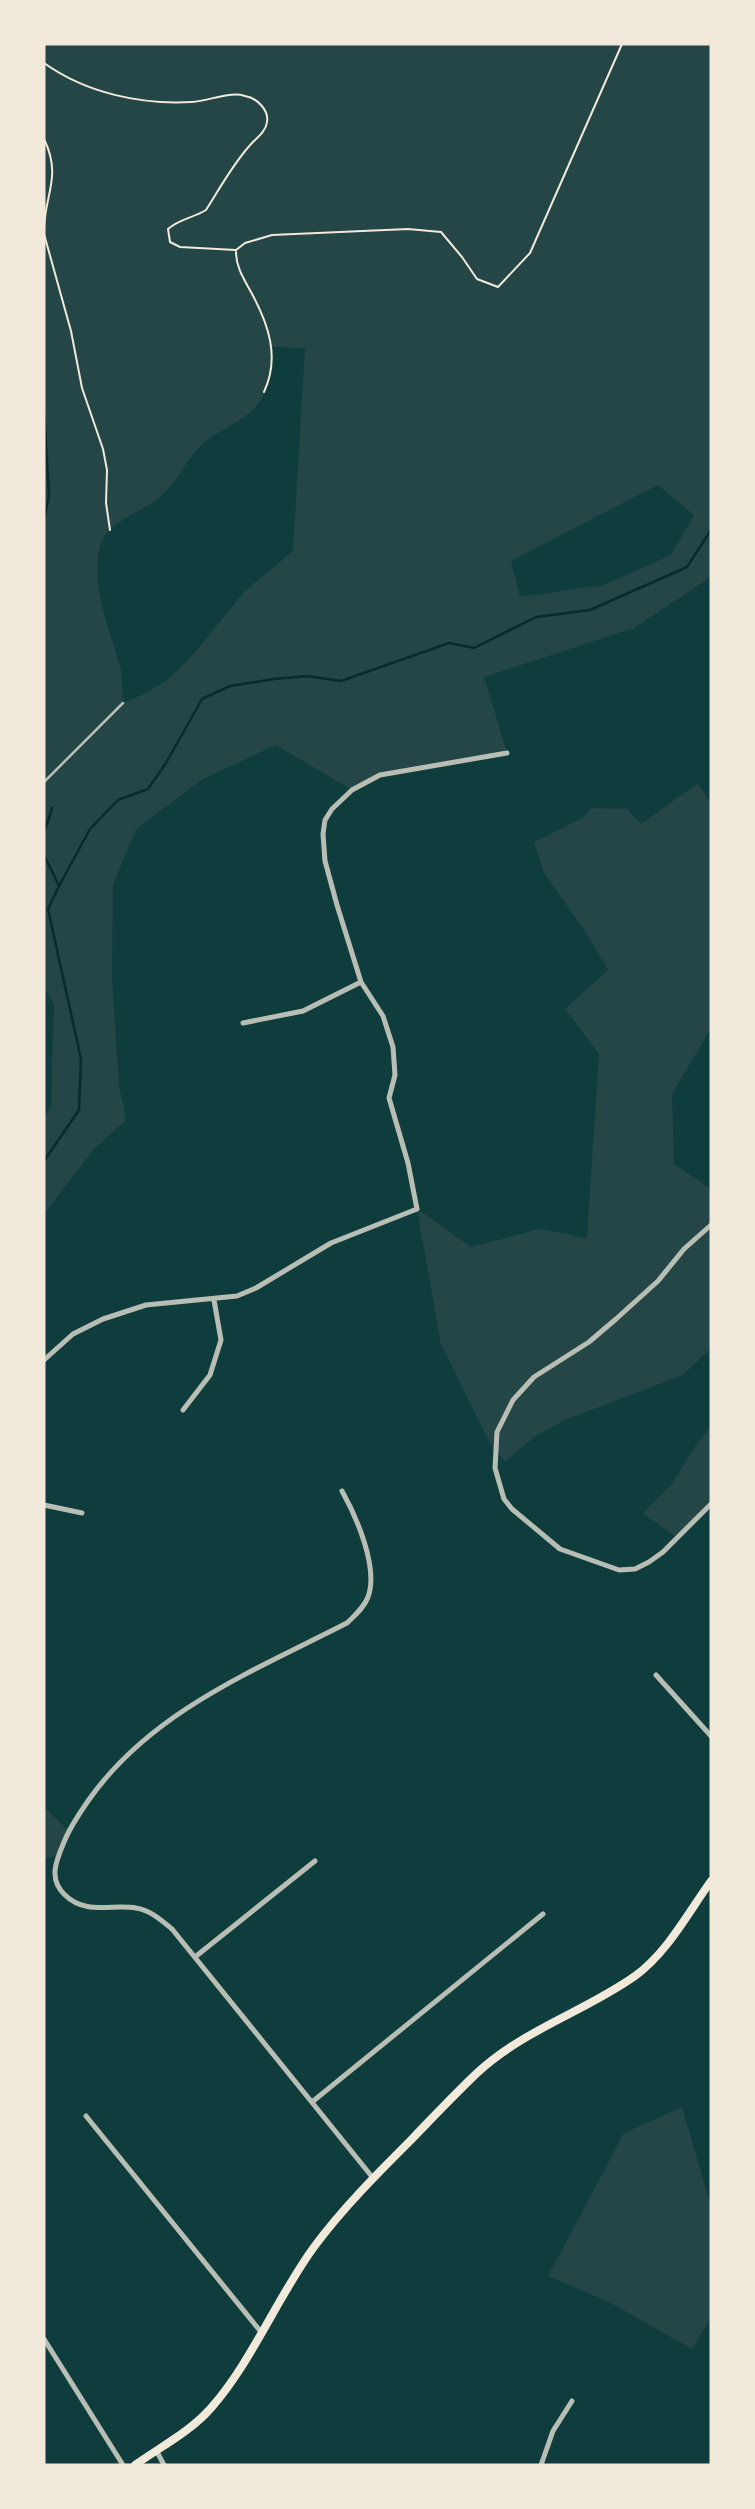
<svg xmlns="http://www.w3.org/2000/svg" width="755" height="2509" font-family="'Fira Sans',sans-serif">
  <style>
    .green { fill: #244646; fill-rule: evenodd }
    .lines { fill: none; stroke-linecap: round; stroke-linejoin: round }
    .stream { stroke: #0a2a2b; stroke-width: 2.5 }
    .path { stroke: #f1e9da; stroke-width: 2 }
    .service { stroke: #b8beb3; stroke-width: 2.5 }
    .minor { stroke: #b8beb3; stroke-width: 5 }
    .secondary { stroke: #f1e9da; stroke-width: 8 }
  </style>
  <rect width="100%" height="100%" fill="#0f3d3e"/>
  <path class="green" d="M44 44H711V577L634 628 484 677 507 753 380 775 352 790 276 745 203 779 136 829 113 885 112 979 119 1085 126 1120 93 1150 44 1214V1119L51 1106 54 1004 44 987ZM272 347 305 348 293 551 245 591 191 657 167 680 146 693 123 703C122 693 123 682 121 671 112 633 89 586 100 546 106 523 139 513 156 500 173 488 183 466 196 451 211 433 231 428 248 414 269 399 271 370 272 347ZM658 485 694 515 671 555 604 585 520 597 511 561Z
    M698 783 711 804V1028L672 1094 674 1164 711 1189V1348L683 1375 565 1420 534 1437 505 1462 490 1443 441 1344 417 1209 471 1247 539 1229 587 1238 599 1054 565 1009 608 970 585 931 544 873 534 842 582 818 591 808 627 809 641 824Z
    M711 1426V1504L677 1538 643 1513 671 1485 696 1445Z
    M44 1807 68 1830 58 1856 44 1858Z
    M682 2107 711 2206V2317L692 2349 609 2302 548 2276 624 2133Z"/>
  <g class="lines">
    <path class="stream" d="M44 409 49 496 44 520
      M44 833 52 808
      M44 855 59 886 48 909 81 1059 79 1110 44 1161
      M59 886 90 829 118 800 148 789 166 763 202 699 230 686 274 679 307 676 341 681 449 643 474 648 536 617 590 610 687 567 711 530"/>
    <path class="path" d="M44 63C86 93 141 105 192 102 209 101 229 91 245 96 257 98 269 110 267 122 266 131 258 137 252 143 234 162 220 188 206 210 193 218 179 219 168 229L170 242 180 247 236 250 245 243 272 235 408 229 441 232 462 257 477 279 498 287 530 253 622 44
      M44 139C63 178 43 196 44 234L71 331 82 388 103 449 107 470 106 503 110 530
      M236 252C236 267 244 279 251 292 269 325 280 358 264 392"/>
    <path class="service" d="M44 782 123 703"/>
    <path class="minor" d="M243 1023 303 1011 361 982
      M711 1225 684 1249 658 1281 616 1319 589 1342 534 1377 513 1400 497 1432 495 1468 504 1499 512 1509 560 1549 619 1570 635 1569 649 1562 663 1552 711 1504
      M44 1360 73 1334 103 1319 146 1305 237 1296 256 1288 331 1243 417 1209 408 1163 389 1098 395 1075 393 1047 383 1016 361 982 337 905 325 861 323 834 325 820 332 809 352 790 380 775 507 753
      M183 1410 210 1375 221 1340 214 1300
      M342 1491C356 1516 379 1568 368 1597 364 1608 355 1615 347 1623 253 1671 150 1712 88 1801 79 1814 70 1827 64 1842 56 1861 48 1879 65 1895 85 1915 112 1904 136 1908 150 1910 161 1920 172 1929L373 2178
      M44 1505 82 1513
      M656 1675 711 1736
      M195 1957 315 1861
      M312 2102 543 1914
      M86 2116 261 2332
      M44 2339 123 2465
      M156 2450 164 2465
      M541 2465 553 2431 572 2401"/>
    <path class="secondary" d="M135 2465C160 2447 190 2432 211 2408 251 2363 278 2296 314 2247 342 2209 377 2174 410 2141 432 2118 454 2095 477 2073 523 2030 584 2012 635 1976 667 1953 688 1913 711 1881"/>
  </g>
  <rect width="755" height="2509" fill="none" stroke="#f1e9da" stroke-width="91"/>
</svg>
